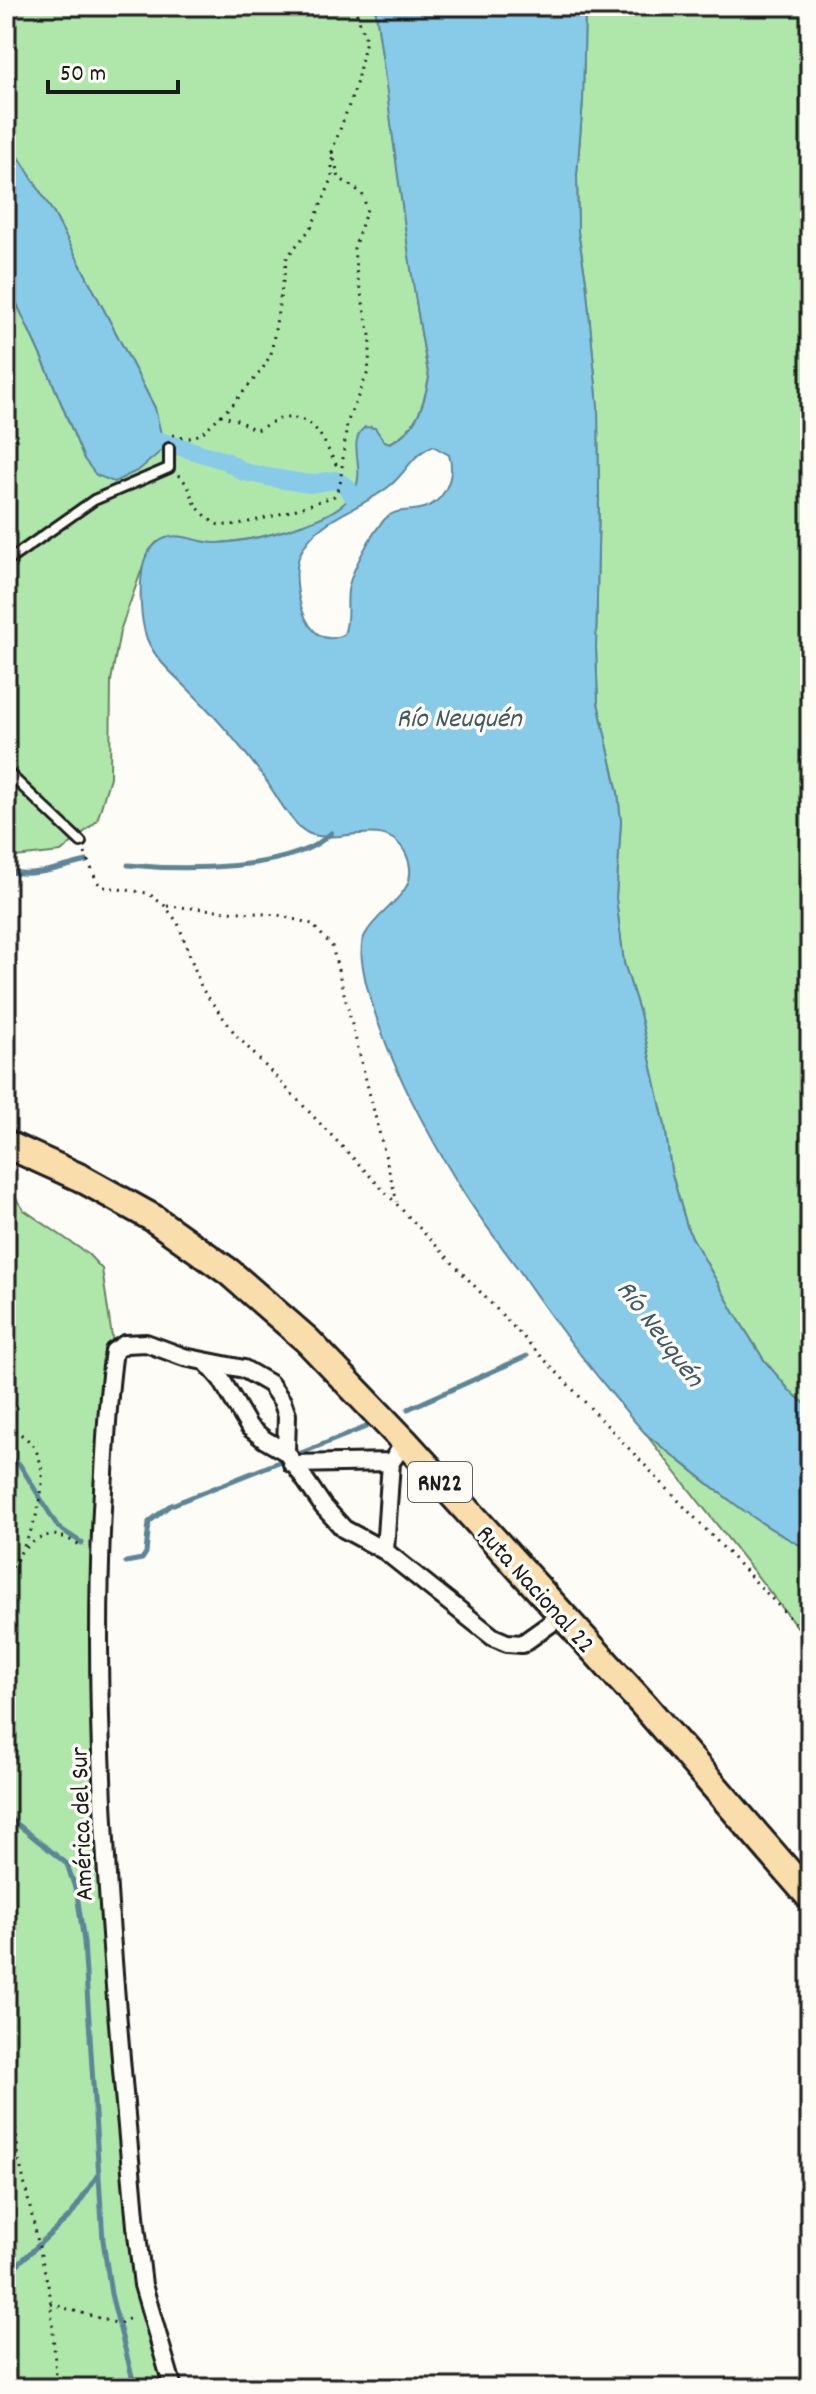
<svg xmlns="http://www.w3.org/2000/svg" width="816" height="2394" font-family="Dekko,sans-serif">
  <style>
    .green { fill: #afe7ab; stroke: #668264; stroke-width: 2 }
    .water { fill: #88cbe9; stroke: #5d8597; stroke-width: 2; fill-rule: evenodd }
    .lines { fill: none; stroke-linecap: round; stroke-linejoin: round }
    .stream { stroke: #5d8597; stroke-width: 5 }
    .canal { stroke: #88cbe9; stroke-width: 18 }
    .service-casing { stroke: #1c1c1c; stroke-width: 14 }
    .minor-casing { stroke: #1c1c1c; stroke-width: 22 }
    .trunk-casing { stroke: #1c1c1c; stroke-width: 32 }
    .path { stroke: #1c1c1c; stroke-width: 3; stroke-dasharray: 2 6; stroke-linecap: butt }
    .service { stroke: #fdfcf7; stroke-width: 8 }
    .minor { stroke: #fdfcf7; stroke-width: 16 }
    .trunk { stroke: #f9ddab; stroke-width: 26 }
    .labels { text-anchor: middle; stroke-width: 7; stroke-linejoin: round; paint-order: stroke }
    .shield { fill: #fdfcf7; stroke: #605f5e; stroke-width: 2 }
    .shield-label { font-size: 24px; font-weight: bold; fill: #1c1c1c }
    .street-label { font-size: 26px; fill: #1c1c1c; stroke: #fdfcf7 }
    .water-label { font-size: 28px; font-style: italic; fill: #425964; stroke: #fdfcf7 }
  </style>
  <rect width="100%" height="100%" fill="#fdfcf7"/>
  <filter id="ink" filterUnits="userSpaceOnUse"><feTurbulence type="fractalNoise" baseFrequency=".0125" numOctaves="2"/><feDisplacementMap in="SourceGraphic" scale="16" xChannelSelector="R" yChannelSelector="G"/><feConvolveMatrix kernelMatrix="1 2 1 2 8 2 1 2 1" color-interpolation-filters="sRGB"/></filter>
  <g filter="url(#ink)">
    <path class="green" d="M6 6H375C394 130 406 254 429 378 424 405 417 430 390 443L384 441 371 427C367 444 362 485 352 497 327 525 255 540 219 543 200 544 177 542 157 542L148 552 120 631 111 681 110 777 97 821 61 852 6 858V280L50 376 84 459 155 408 54 214 6 136Z
      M585 6H810V1408L789 1390 764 1360 734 1312 688 1230 671 1171 665 1126 640 1014 624 963 616 898 621 822 618 793 598 703 596 648 599 497 598 407 586 281 578 232 577 175 583 100Z
      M6 1185 24 1210 88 1254 102 1269 114 1351 98 1668 136 2226 173 2388H6Z
      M644 1432C697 1475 749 1520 810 1550V1643Z"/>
    <path class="water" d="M375 6H585L583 100 577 175 578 232 586 281 598 407 599 497 596 648 598 703 618 793 621 822 616 898 624 963 640 1014 665 1126 671 1171 688 1230 734 1312 764 1360 789 1390 810 1408V1550C765 1529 727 1499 689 1468 674 1456 658 1445 644 1432 633 1420 623 1407 612 1394 579 1354 548 1314 519 1270 500 1244 479 1218 462 1190 423 1126 385 1056 366 983 363 968 358 949 365 935 380 906 424 893 406 854 386 814 338 847 308 833 291 825 274 791 263 776 242 748 218 719 194 695 177 677 157 663 147 639 140 620 139 586 143 566 145 553 156 540 169 537 182 533 202 544 217 543 247 542 284 532 312 521 393 491 337 449 365 427L375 428 384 441 390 443C417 430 424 405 429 378 406 254 393 130 375 6ZM433 446 449 455C456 477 444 504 420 509 407 512 396 508 385 519 372 532 350 573 348 591 346 605 350 620 344 634 304 657 288 577 301 552 318 517 366 508 393 483 407 470 414 453 433 446Z
      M6 136 54 214 155 408 161 434V451L139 470 114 482 96 475 84 459 50 376 6 280Z"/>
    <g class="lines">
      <path class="stream" d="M128 865C179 870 293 872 331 833
        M6 871C34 878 60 867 87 861
        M408 1409 527 1356
        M296 1455 366 1427
        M6 1458 20 1465 58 1527 82 1543
        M126 1562 142 1559 146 1553 149 1522 169 1506 284 1460
        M6 1815 67 1864 77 1894 84 1942 103 2240 111 2294 135 2388
        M6 2275 71 2215 99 2173"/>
      <path class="canal" d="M161 441 226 461 244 472 273 478 309 484 335 480 345 485 353 496"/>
      <defs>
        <path id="service" d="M6 562 94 500 169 468V448
          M6 771 81 842"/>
        <path id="minor" d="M206 1362 221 1379 249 1427 265 1440 286 1452
          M292 1464 391 1462
          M385 1551 391 1462 405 1442
          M173 2388 143 2285 136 2226C114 1981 89 1736 103 1490 106 1443 107 1398 114 1351L125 1344 146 1343 184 1357 244 1369 270 1384 282 1401 287 1415 286 1452 323 1506 344 1529 385 1551 493 1637 507 1643 522 1644 561 1616"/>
        <path id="trunk" d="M6 1144 81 1178 153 1218 229 1272 307 1340 405 1442 643 1704 810 1897"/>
      </defs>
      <use href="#service" class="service-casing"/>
      <use href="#minor" class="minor-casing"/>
      <use href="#trunk" class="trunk-casing"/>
      <path class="path" d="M220 415 237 420 255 430C265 427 274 419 285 418 320 415 324 447 339 469
        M173 435 189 438 201 434 233 404 262 370 271 354 287 257 311 228 332 179V151L355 89 366 40 354 6
        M178 475C195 489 189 501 202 512 205 515 212 522 216 524 235 531 313 504 334 496L340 485 347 423 368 372 371 340 356 270 354 248 367 209 362 193 339 178 332 151
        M85 853 97 882 104 887 148 893 165 906 178 923 202 989 236 1035 810 1639
        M167 906 278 915 312 924 332 946 397 1202
        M6 1428C71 1446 34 1540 6 1575
        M26 1548C49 1528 59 1534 84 1547
        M6 2049 19 2160 50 2294 57 2388
        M51 2304 119 2324 134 2316"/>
      <use href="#service" class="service"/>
      <use href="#minor" class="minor"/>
      <use href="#trunk" class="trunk"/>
    </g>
  </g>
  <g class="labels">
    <rect class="shield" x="408" y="1462" width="64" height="40" rx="6"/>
    <g class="shield-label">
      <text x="440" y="1490">RN22</text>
    </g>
    <g class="street-label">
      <text transform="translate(537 1588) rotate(48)" y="9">Ruta Nacional 22</text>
      <text transform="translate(80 1824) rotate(-92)" y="9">América del Sur</text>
    </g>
    <g class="water-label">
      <text x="459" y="726">Río Neuquén</text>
      <text transform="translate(662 1332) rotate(53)" y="10">Río Neuquén</text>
    </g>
  </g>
  <rect width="816" height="2394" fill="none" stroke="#fdfcf7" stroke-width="32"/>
  <rect x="16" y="16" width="784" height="2362" fill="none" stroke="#1c1c1c" stroke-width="3" filter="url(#ink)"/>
  <path d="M48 80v12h130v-12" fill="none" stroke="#1c1c1c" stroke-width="4"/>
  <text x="60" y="80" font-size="24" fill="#1c1c1c" stroke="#fdfcf7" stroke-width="6" paint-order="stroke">50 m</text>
</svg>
